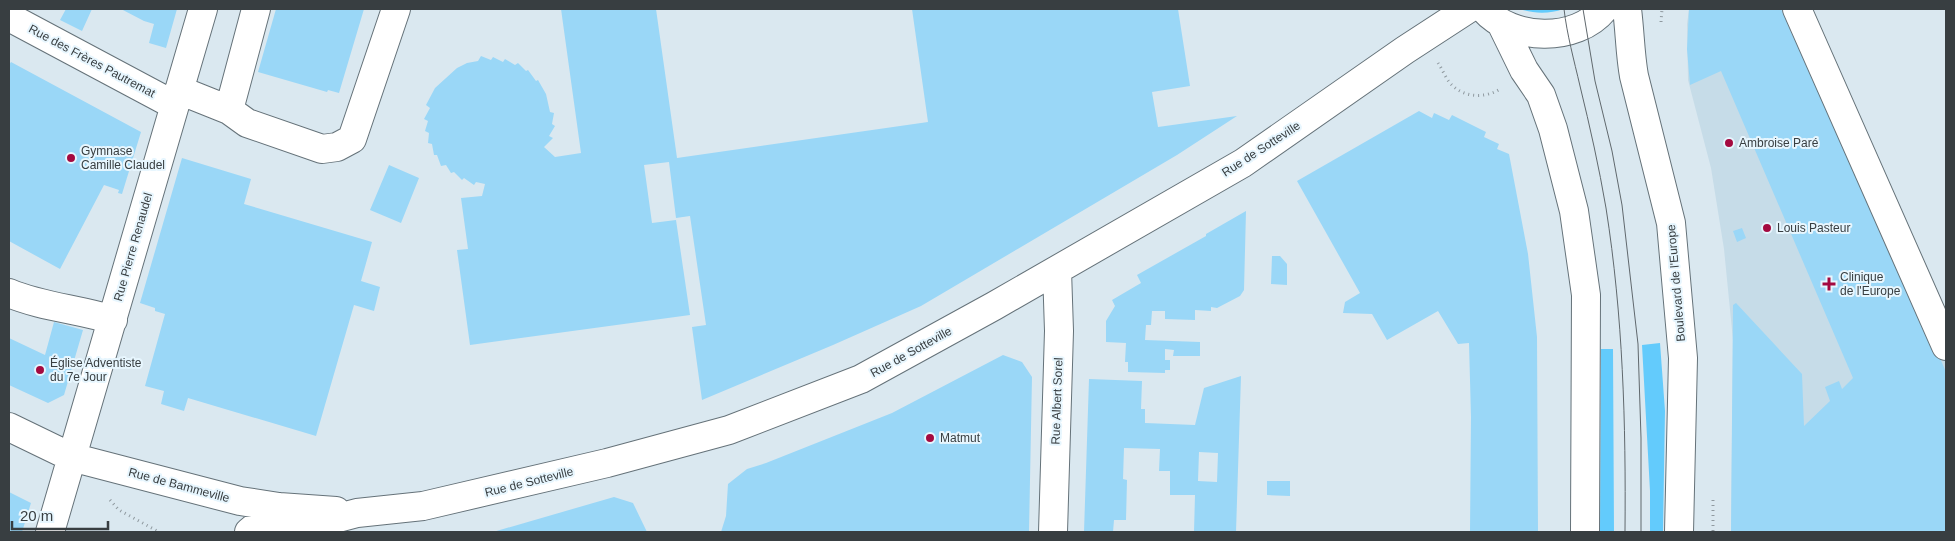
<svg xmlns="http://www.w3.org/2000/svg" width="1955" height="541" font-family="Helvetica,sans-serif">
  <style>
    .built { fill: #c6dce8 }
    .green { fill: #63cbfc }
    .building { fill: #9ad7f7; fill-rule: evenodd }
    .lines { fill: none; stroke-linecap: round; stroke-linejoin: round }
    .minor-casing { stroke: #657279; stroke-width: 30 }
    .major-casing { stroke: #657279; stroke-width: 30 }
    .path { stroke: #8f999f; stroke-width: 3; stroke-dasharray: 1 4; stroke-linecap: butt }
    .minor { stroke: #fff; stroke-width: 28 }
    .major { stroke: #fff; stroke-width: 28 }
    .tram { stroke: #60686d; stroke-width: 1 }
    .poi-dot { fill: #a40a40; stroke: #e7f6fe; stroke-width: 2 }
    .labels { text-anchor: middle; stroke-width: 4; stroke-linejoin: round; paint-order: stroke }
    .street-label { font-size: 12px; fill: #383e41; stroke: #e7f6fe }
    .poi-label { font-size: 12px; fill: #383e41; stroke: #e7f6fe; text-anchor: start }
  </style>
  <rect width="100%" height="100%" fill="#dae8f0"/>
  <path class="built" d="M1689 9H1813L1946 319V532H1731L1733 340 1724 249 1711 168 1688 80 1687 24Z"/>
  <path class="green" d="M1520 9H1563C1550 14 1534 14 1520 9Z
    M1660 343 1665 411 1663 532H1650V491L1642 345Z
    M1601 349H1613L1614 532H1600Z"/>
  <path class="building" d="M66 9H92L82 31 60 20Z
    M121 9H177L166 48 149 43 154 24 144 21Z
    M276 9H364L339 93 328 90 327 92 258 72Z
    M561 9H656L677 158 928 122 912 9H1178L1190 86 1152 92 1158 127 1237 116 1177 155 921 306 833 345 702 400 692 327 706 325 690 216 676 218 669 162 644 165 652 223 676 220 690 315 470 345 457 250 468 249 461 198 482 196 485 184 476 182 474 185 464 178 462 180 454 172 451 173 446 165 441 166 437 155H434L432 144 428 143 429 133 425 131 428 121 424 119 430 108 426 105 435 88 457 68 467 63 478 61 481 56 491 60 493 57 503 62 505 59 515 65 518 63 526 71 528 70 536 81 538 80 546 94 550 112 554 113 552 124 555 126 549 136 553 138 544 147 555 157 581 153Z
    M1689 9H1781L1794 39 1800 36 1946 372V532H1731L1733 305 1736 303 1802 374 1804 426 1830 401 1825 387 1839 381 1842 389 1853 378 1721 71 1690 85 1687 49Z
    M11 62 141 132 122 194 118 193 119 190 104 185 60 269 9 241V65Z
    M1419 111 1432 118 1434 113 1449 120 1452 115 1486 132 1484 137 1499 144 1497 149 1509 154 1528 254 1537 337 1538 532H1470L1471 417 1469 343 1458 344 1438 311 1387 340 1372 314 1343 313 1345 302 1360 293 1297 181Z
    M182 158 251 179 244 204 372 242 361 281 380 287 374 311 354 305 316 436 188 398 184 411 161 404 164 391 145 386 165 314 155 311V308L140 303Z
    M389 165 419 178 401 223 370 210Z
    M1246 211 1244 290 1240 296 1217 308 1211 307V311L1195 310V320L1165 319V311H1152L1151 325H1146L1145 340 1200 342V356H1173L1174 350 1165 349V360H1170V370H1165V373L1128 372V362H1125L1126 343 1106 342V321L1115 306 1112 300 1141 283 1137 275 1206 236V234Z
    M1742 228 1746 238 1737 242 1733 231Z
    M1272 256H1280L1287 264V285L1271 284Z
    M54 322 83 330 64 395 48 403 9 385V338L45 355Z
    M1003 355 1022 362 1032 377 1029 532H721L726 516 728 484 747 469 766 463 892 413Z
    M1241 376 1236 532H1194L1195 495H1170V471H1159L1160 449 1124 448 1123 479 1127 480 1126 520H1114L1113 532H1084L1089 379 1142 381 1141 409H1145V423L1195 425 1204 388ZM1199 452 1218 453 1217 482 1198 481Z
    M1267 481H1290V496L1267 495Z
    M9 492 31 503 22 532H9Z
    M614 497 633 503 647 532H493Z"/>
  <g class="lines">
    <defs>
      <path id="minor" d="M1797 9 1946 346
        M9 17 174 105
        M179 90 229 110 247 123 322 149 337 147 352 139 396 9
        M229 110 256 9
        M9 293C42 307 78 309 113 320
        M9 427 71 457 240 501 279 507 336 511
        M50 532 203 9
        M249 532 279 507
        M285 532 357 513 423 506 607 463 729 430 861 379 994 306 1243 163 1405 50 1468 9
        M1053 532 1059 331 1057 270"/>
      <path id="major" d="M1484 9C1512 41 1576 43 1604 9
        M1627 9C1630 32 1630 54 1634 76L1671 223 1683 358 1679 532
        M1501 23 1524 70 1541 95 1553 129 1574 211 1586 295 1585 532"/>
    </defs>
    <use href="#minor" class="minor-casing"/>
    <use href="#major" class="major-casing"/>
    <path class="path" d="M1661 22 1662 9
      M1438 63C1443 70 1446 80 1453 86 1466 98 1486 98 1500 89
      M110 500 119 510 159 532
      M1713 500V532"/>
    <use href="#minor" class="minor"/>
    <use href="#major" class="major"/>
    <path class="tram" d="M1564 9C1567 35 1574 60 1580 86 1590 127 1599 167 1606 208 1623 316 1626 423 1625 532
      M1583 9 1595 81 1612 151 1622 205 1638 344 1641 438V532"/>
  </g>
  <g class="poi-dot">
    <circle cx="1729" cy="143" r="5"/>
    <circle cx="71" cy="158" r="5"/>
    <circle cx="1767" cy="228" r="5"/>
    <path d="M1826.5 276.5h5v5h5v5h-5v5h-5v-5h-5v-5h5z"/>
    <circle cx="40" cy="370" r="5"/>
    <circle cx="930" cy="438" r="5"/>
  </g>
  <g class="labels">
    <g class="street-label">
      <text transform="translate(92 61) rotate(28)" y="4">Rue des Frères Pautremat</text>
      <text transform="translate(1261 149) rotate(-33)" y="4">Rue de Sotteville</text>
      <text transform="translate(133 247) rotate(-74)" y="4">Rue Pierre Renaudel</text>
      <text transform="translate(1676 283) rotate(-95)" y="4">Boulevard de l'Europe</text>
      <text transform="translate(911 352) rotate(-29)" y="4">Rue de Sotteville</text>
      <text transform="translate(1057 401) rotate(-88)" y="4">Rue Albert Sorel</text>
      <text transform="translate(529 482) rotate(-14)" y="4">Rue de Sotteville</text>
      <text transform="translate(179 485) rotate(15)" y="4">Rue de Bammeville</text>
    </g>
    <g class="poi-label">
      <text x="1739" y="147">Ambroise Paré</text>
      <text x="81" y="155">Gymnase<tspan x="81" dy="14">Camille Claudel</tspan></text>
      <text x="1777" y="232">Louis Pasteur</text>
      <text x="1840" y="281">Clinique<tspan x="1840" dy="14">de l'Europe</tspan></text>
      <text x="50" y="367">Église Adventiste<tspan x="50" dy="14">du 7e Jour</tspan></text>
      <text x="940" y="442">Matmut</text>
    </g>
  </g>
  <rect width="1955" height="541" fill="none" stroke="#383e41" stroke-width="20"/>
  <path d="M12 521v8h96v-8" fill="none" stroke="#383e41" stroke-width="2.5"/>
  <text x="20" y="521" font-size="15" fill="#383e41" stroke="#e7f6fe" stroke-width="4" paint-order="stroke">20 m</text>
</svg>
